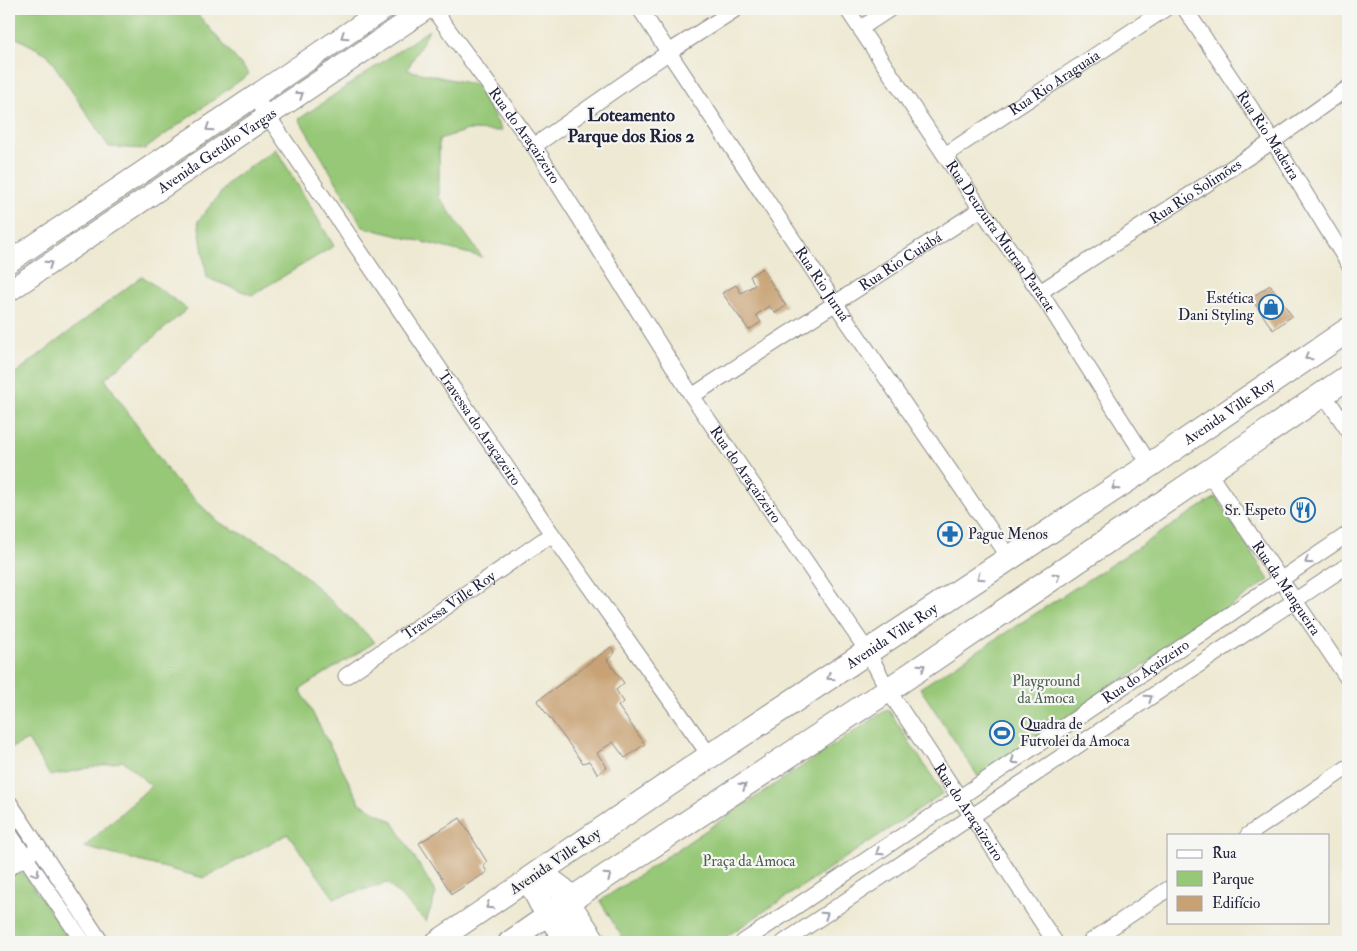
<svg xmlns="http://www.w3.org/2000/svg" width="1357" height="951" font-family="'IM FELL Double Pica',serif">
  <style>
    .green { fill: #97c877; stroke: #5c7559 }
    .building { fill: #c8a275 }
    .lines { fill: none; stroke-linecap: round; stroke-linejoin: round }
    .street-casing { stroke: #888686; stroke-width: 17 }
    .secondary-casing { stroke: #888686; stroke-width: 23 }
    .primary-casing { stroke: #888686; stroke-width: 26 }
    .street { stroke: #fff; stroke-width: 15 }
    .secondary { stroke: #fff; stroke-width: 21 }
    .primary { stroke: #fff; stroke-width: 24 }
    .oneway { stroke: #9c9ca7 }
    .labels { text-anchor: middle; stroke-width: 4.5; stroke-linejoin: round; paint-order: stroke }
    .street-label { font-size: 15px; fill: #22223b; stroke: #f6f6f2 }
    .poi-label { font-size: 15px; fill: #22223b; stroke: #f6f6f2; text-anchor: end }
    .park-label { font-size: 15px; fill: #4b5c50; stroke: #f6f6f2 }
    .quarter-label { font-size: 18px; font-weight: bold; fill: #22223b; stroke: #f6f6f2 }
  </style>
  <rect width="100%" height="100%" fill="#f6f6f2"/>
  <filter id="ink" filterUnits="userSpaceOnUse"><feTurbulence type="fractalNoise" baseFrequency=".02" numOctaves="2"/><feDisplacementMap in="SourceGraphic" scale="10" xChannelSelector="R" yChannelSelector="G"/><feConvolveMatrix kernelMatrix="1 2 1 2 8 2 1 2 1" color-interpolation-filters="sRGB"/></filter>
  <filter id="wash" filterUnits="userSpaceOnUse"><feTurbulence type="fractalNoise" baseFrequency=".0096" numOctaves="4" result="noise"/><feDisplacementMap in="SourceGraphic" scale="20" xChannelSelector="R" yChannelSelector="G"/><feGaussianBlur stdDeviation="1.12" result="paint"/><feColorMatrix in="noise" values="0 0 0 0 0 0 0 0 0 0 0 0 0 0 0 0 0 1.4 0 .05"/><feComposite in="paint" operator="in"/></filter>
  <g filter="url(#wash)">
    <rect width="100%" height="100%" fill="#eee9d2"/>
    <path class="green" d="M9 9H193L249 74 145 149 109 147 47 54 9 34Z
      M429 30 407 70 477 85 502 131 468 130 439 139V197L482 257 363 227 299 119Z
      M276 149 334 246 252 295 207 278 198 221 232 179Z
      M142 276 187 309 105 379 173 478 218 522 279 552 375 642 300 689 360 803 393 822 436 893 426 922 387 883 334 898 288 834 204 878 84 847 151 786 123 761 50 776 28 740 9 749V378Z
      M1216 497 1269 580 979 778 920 688Z
      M888 709 943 793 718 942H625L600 901Z
      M20 868 71 942H9V876Z"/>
    <g id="blocks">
      <path class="building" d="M762 268 786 306 775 313 769 306 756 315 761 322 749 330 722 293 736 285 741 293 755 285 750 276Z
        M1270 285 1292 316 1273 330 1251 298Z
        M611 647 615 653 607 660 624 683 616 690 624 702 618 706 645 744 625 758 613 742 597 753 607 767 598 774 589 761 583 763 537 701Z
        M460 818 487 862 483 865 487 872 452 894 419 843Z"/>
    </g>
  </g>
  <g filter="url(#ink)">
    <use href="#blocks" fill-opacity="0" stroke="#888686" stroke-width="1"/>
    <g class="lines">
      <defs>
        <g id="street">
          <path id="s1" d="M433 9 534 146 692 396 868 652 888 690 1055 942"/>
          <path id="s2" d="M640 9 835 303 1009 557"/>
          <path id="s3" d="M847 9 981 209 1040 292 1150 465"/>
          <path id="s4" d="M1185 9 1273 141 1348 263"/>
          <path d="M861 28 890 9"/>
          <path id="s5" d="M255 97 552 534 710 756"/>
          <path d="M534 146 669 52 736 9"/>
          <path id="s6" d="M945 155 1165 9"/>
          <path id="s7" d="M1040 292 1273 141 1348 88"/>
          <path d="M1323 393 1348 430"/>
          <path id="s8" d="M692 396 981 209"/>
          <path id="s9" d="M1208 472 1348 679"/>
          <path id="s10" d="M346 676 552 534"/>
          <path d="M9 802 101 942"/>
          <path d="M9 833 83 942"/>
          <path d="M1248 835 1348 767"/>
          <path d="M9 868 32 852"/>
          <path id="s11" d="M743 942 959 798 1348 534"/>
          <path d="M784 942 1348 565"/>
          <path d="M1090 942 1168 889"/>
        </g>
        <g id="secondary">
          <path d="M9 262 384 9"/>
          <path id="s12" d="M9 291 426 9"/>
          <path d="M436 942 529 879"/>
          <path d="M509 942 549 914"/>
        </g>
        <g id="primary">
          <path d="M538 874 548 879 563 890 568 903 594 942"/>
          <path d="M549 914 888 690 1348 377"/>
          <path id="s13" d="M568 942 541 903 529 879 710 756 1150 465 1348 330"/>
        </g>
      </defs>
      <use href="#street" class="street-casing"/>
      <use href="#secondary" class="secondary-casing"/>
      <use href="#primary" class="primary-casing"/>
      <use href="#street" class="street"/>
      <use href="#secondary" class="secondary"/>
      <use href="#primary" class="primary"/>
    </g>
    <defs><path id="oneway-chevron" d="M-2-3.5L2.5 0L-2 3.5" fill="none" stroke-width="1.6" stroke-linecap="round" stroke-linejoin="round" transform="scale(1.25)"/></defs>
    <g class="oneway">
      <use href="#oneway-chevron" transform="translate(344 36) rotate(146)"/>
      <use href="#oneway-chevron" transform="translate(300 95) rotate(-34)"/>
      <use href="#oneway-chevron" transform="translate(209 128) rotate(146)"/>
      <use href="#oneway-chevron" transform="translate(49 264) rotate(-34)"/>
      <use href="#oneway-chevron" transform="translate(1308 357) rotate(146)"/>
      <use href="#oneway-chevron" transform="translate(1115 487) rotate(147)"/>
      <use href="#oneway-chevron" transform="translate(1308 561) rotate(147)"/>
      <use href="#oneway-chevron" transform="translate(1057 576) rotate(-34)"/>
      <use href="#oneway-chevron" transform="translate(980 577) rotate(146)"/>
      <use href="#oneway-chevron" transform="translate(922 667) rotate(-34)"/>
      <use href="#oneway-chevron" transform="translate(830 677) rotate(147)"/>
      <use href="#oneway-chevron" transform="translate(1149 698) rotate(-34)"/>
      <use href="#oneway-chevron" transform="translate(1014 761) rotate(146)"/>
      <use href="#oneway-chevron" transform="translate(743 786) rotate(-34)"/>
      <use href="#oneway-chevron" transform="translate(879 852) rotate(146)"/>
      <use href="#oneway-chevron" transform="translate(36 873) rotate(56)"/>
      <use href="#oneway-chevron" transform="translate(608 876) rotate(-34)"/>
      <use href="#oneway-chevron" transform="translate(489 906) rotate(146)"/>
      <use href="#oneway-chevron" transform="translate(825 915) rotate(-34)"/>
    </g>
  </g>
  <defs>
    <symbol id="shop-ring" viewBox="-11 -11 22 22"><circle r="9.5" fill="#f6f6f2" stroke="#1f6fb2" stroke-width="1.5"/><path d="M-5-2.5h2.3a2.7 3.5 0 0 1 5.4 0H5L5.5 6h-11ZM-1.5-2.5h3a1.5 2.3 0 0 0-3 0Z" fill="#1f6fb2"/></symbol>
    <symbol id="restaurant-ring" viewBox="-11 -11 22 22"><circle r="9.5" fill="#f6f6f2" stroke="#1f6fb2" stroke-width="1.5"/><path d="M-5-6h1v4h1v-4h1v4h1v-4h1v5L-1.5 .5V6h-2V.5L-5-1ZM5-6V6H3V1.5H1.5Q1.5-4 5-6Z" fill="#1f6fb2"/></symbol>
    <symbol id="pharmacy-ring" viewBox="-11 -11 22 22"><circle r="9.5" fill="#f6f6f2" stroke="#1f6fb2" stroke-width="1.5"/><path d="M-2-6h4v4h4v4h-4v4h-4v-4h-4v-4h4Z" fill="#1f6fb2"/></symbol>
    <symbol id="stadium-ring" viewBox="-11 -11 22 22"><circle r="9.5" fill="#f6f6f2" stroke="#1f6fb2" stroke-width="1.5"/><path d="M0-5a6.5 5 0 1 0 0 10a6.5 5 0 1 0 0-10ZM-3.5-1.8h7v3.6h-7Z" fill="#1f6fb2"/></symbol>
  </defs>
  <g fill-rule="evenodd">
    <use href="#shop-ring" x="1257" y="293" width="28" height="28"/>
    <use href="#restaurant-ring" x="1289" y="496" width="28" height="28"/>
    <use href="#pharmacy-ring" x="936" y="520" width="28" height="28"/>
    <use href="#stadium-ring" x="988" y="719" width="28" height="28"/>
  </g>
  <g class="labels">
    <g class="street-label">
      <text dy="5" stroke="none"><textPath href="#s6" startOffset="131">Rua Rio Araguaia</textPath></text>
      <text dy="5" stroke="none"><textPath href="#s1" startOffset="156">Rua do Araçaizeiro</textPath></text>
      <text dy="5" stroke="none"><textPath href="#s4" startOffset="151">Rua Rio Madeira</textPath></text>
      <text dy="5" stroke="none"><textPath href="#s12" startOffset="251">Avenida Getúlio Vargas</textPath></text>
      <text dy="5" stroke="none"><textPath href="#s7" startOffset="185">Rua Rio Solimões</textPath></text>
      <text dy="5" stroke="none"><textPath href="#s3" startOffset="274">Rua Deuzuita Mutran Paracat</textPath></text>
      <text dy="5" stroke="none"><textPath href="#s8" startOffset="248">Rua Rio Cuiabá</textPath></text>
      <text dy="5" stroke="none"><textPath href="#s2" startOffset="330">Rua Rio Juruá</textPath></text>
      <text dy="5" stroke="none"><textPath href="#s13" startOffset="916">Avenida Ville Roy</textPath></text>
      <text dy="5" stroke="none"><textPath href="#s5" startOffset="400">Travessa do Araçazeiro</textPath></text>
      <text dy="5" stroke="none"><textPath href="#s1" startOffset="561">Rua do Araçaizeiro</textPath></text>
      <text dy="5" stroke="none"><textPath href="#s9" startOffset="140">Rua da Mangueira</textPath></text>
      <text dy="5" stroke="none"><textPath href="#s10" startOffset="125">Travessa Ville Roy</textPath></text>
      <text dy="5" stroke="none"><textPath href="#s13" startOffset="511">Avenida Ville Roy</textPath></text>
      <text dy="5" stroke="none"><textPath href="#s11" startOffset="485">Rua do Açaizeiro</textPath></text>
      <text dy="5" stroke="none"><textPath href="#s1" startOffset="966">Rua do Araçaizeiro</textPath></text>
      <text transform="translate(555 861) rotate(-34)" y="5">Avenida Ville Roy</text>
    </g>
    <g class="poi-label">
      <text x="1254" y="303">Estética<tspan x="1254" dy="17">Dani Styling</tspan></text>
      <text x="1286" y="515">Sr. Espeto</text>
      <text x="968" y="539" text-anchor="start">Pague Menos</text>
      <text x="1020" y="729" text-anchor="start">Quadra de<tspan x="1020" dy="17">Futvolei da Amoca</tspan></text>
    </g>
    <g class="park-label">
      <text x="1046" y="686">Playground<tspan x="1046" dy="17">da Amoca</tspan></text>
      <text x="749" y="866">Praça da Amoca</text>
    </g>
    <g class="quarter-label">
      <text x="631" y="121">Loteamento<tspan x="631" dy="21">Parque dos Rios 2</tspan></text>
    </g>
  </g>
  <rect width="1357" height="951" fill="none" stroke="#f6f6f2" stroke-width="30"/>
  <rect x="1167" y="834" width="162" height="90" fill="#f6f6f2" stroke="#a1a1a9"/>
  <rect x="1177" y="850" width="25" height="8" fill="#ffffff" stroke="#a1a1a9"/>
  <text x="1212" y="858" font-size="15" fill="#22223b">Rua</text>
  <rect x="1177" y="871" width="25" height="15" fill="#97c877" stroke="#a1a1a9"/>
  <text x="1212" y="884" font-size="15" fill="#22223b">Parque</text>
  <rect x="1177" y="896" width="25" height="15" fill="#c8a275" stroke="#a1a1a9"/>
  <text x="1212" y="908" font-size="15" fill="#22223b">Edifício</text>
</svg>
